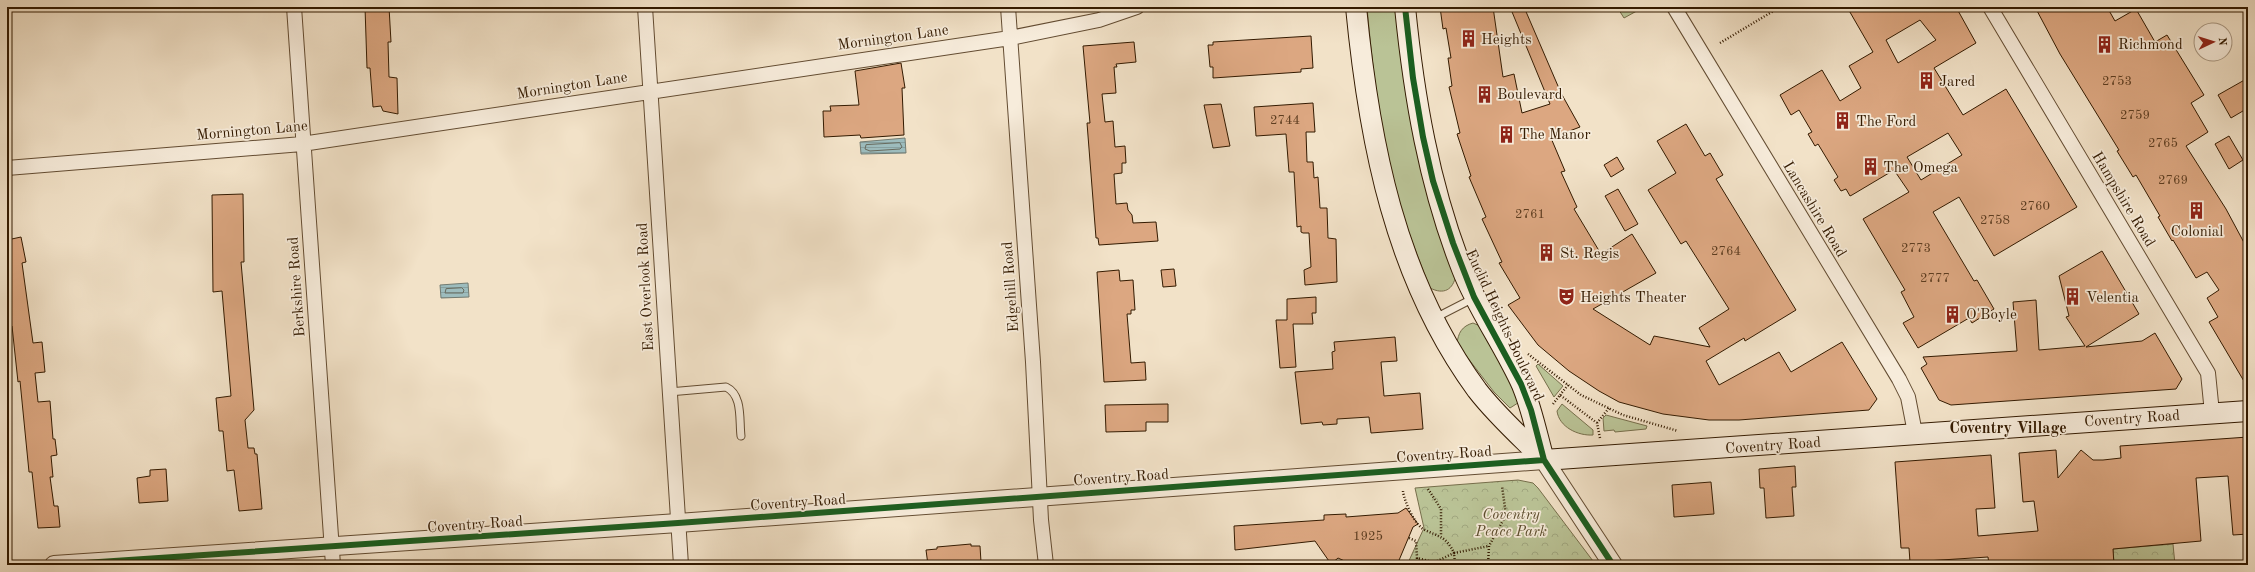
<svg xmlns="http://www.w3.org/2000/svg" width="2255" height="572" font-family="'Old Standard TT',serif">
  <style>
    .green { fill: #bac396; stroke: #766e4b }
    .forest { fill: url(#forest-crowns); stroke: #766e4b }
    .water { fill: url(#water-rules); stroke: #737b71 }
    .lines { fill: none; stroke-linecap: round; stroke-linejoin: round }
    .shore { stroke: #686b5e; stroke-width: 1 }
    .building { fill: #dca781; stroke: #331a00; fill-rule: evenodd }
    .service-casing { stroke: #634c32; stroke-width: 9 }
    .minor-casing { stroke: #634c32; stroke-width: 16 }
    .tertiary-casing { stroke: #634c32; stroke-width: 20 }
    .secondary-casing { stroke: #331a00; stroke-width: 22 }
    .path { stroke: #331a00; stroke-width: 2.5; stroke-dasharray: 1 2; stroke-linecap: butt }
    .service { stroke: #f7ecdb; stroke-width: 7 }
    .minor { stroke: #f7ecdb; stroke-width: 14 }
    .tertiary { stroke: #f7ecdb; stroke-width: 18 }
    .secondary { stroke: #f7ecdb; stroke-width: 20 }
    .cycleway-casing { stroke: #f7ecdb; stroke-width: 8 }
    .cycleway { stroke: #1b5e20; stroke-width: 6 }
    .labels { text-anchor: middle; stroke-width: 3.5; stroke-linejoin: round; paint-order: stroke }
    .number-label { font-size: 13px; fill: #5d3d20 }
    .street-label { font-size: 15px; fill: #331a00; stroke: #f7ecdb }
    .poi-label { font-size: 15px; fill: #331a00; stroke: #f7ecdb; text-anchor: start }
    .park-label { font-size: 15px; font-style: italic; fill: #5c4d2d; stroke: #f7ecdb }
    .neighbourhood-label { font-size: 16px; font-weight: bold; fill: #331a00; stroke: #f7ecdb }
  </style>
  <defs>
    <pattern id="forest-crowns" width="20" height="18" patternUnits="userSpaceOnUse"><rect width="20" height="18" fill="#bac396"/><path d="M2 6a3 3 0 1 1 6 0M12 15a3 3 0 1 1 6 0" fill="none" stroke="#a0a780"/></pattern>
    <pattern id="water-rules" width="6" height="5" patternUnits="userSpaceOnUse"><rect width="6" height="5" fill="#9dbcbd"/><path d="M0 2.5h6" fill="none" stroke="#88a1a1"/></pattern>
  </defs>
  <rect width="100%" height="100%" fill="#f2e2c8"/>
  <filter id="stains"><feTurbulence type="fractalNoise" baseFrequency=".005" numOctaves="4"/><feColorMatrix values="0 0 0 0 .2 0 0 0 0 .09 0 0 0 0 .02 0 0 0 .5 -.17"/></filter>
  <radialGradient id="worn" r=".72"><stop offset=".6" stop-color="#630" stop-opacity="0"/><stop offset="1" stop-color="#630" stop-opacity=".3"/></radialGradient>
  <path class="green" d="M1367 7H1396L1456 275C1453 290 1444 295 1430 288 1414 248 1398 206 1389 164 1377 112 1372 60 1367 7Z
    M1617 7H1644L1624 18Z
    M1473 323 1480 326 1521 401 1510 408 1494 392 1457 344C1458 333 1462 326 1473 323Z
    M1538 364 1563 386 1554 397 1536 366Z
    M1562 404 1593 430V435C1578 436 1559 427 1557 411Z
    M1606 415 1647 426 1646 429 1615 432 1614 430 1604 431 1603 418Z"/>
  <path class="forest" d="M1518 480 1533 483 1538 488 1596 565H1407L1424 528 1415 488Z
    M2173 544 2175 565H2114L2113 549Z"/>
  <path class="water" d="M905 138 906 153 861 154 860 142Z
    M468 283 469 297 441 298 440 285Z"/>
  <g class="lines">
    <path class="shore" d="M900 143 902 147 900 149 870 151 865 149 866 145Z
      M462 288 464 290 463 293H445L446 289Z"/>
  </g>
  <path class="building" d="M365 7H389L391 42H388L389 77 397 78 398 114 383 111 381 106 373 107 370 68H367Z
    M1440 7H1493L1503 77 1514 74 1522 113 1550 104 1510 7H1524L1561 93 1580 127 1551 138 1565 171 1561 172 1577 207 1574 209 1601 254 1632 234 1656 273 1593 309 1650 345 1654 336 1710 347 1699 328 1729 309 1686 241 1681 244 1648 190 1676 173 1657 141 1686 124 1705 156 1710 153 1723 175 1716 179 1796 310 1745 341 1744 338 1706 361 1719 385 1779 352 1791 372 1842 342 1877 399 1869 410 1739 420H1709L1663 414 1619 402 1599 391 1569 371 1538 345 1508 305 1520 298 1499 263 1502 262 1482 219 1486 217 1469 177 1471 176 1457 134 1460 133 1449 87 1452 86 1448 58H1451L1446 28 1443 29Z
    M1847 7H1956L1976 43 1934 68 1963 115 2006 89 2077 207 1994 256 1959 197 1933 212 1974 281 1977 280 1994 309 1972 323 1969 318 1918 348 1903 323 1914 317 1901 292 1905 290 1863 219 1909 192 1894 170 1852 195 1850 196 1846 189 1841 191 1834 180 1838 177 1818 144 1815 146 1808 134 1812 132 1799 110 1791 115 1780 95 1822 70 1840 101 1861 88 1849 66 1873 52ZM1920 20 1936 40 1898 63 1886 40ZM1948 133 1962 155 1921 180 1907 157Z
    M2035 7H2107L2115 21 2136 9 2155 42 2167 35 2204 95 2191 103 2208 132 2186 146 2226 209 2248 250V388L2209 322 2218 317 2207 298 2219 290 2207 272 2196 278 2173 240 2172 241 2158 217 2160 216 2136 175 2133 177 2117 151 2119 150 2060 54Z
    M1311 36 1313 68 1301 69V72L1213 78V67H1210L1208 45H1213V42Z
    M1134 42 1136 62 1116 64 1117 67H1114L1116 93 1102 94 1105 122 1113 121 1115 147 1125 146 1126 163H1122V173L1114 174 1116 204 1127 203 1128 210 1132 215 1133 223 1156 222 1158 241 1099 245 1098 238H1096L1087 123H1090L1083 46Z
    M901 63 905 88H902L904 135 861 138 860 135 824 137 823 111H831L830 106 859 105 855 71Z
    M2248 78V108L2231 118 2218 95Z
    M1313 103 1315 132H1306L1307 162H1313L1314 178 1318 177 1320 208H1327L1328 238 1336 239 1337 282 1305 285 1304 270 1311 267 1309 233H1303L1301 232V226L1297 227 1294 172H1289L1286 134 1256 136 1254 107Z
    M1221 104 1230 146 1213 148 1204 105Z
    M2229 136 2243 160 2229 169 2215 144Z
    M1617 157 1624 169 1611 177 1604 165Z
    M1618 189 1638 224 1625 231 1605 196Z
    M243 194 244 262H241L254 410 245 420 248 448H254L255 454H257L262 509 239 511 234 470 227 471 223 431H219L216 398 231 396 222 291 213 292 212 195Z
    M21 237 26 262 22 263 33 343 42 342 45 372 35 373 38 402 50 401 53 439H55L57 455 51 456 53 477H50L54 506H58L60 527 38 528 32 472H29L20 381 18 382 12 326H10L7 288V240Z
    M2102 251 2139 314 2086 347 2142 341 2155 333 2182 379 2176 389 1951 405 1939 400 1921 368 1927 364 1923 357 2017 351 2013 302 2036 300 2039 350 2085 346 2066 317 2069 316 2059 276Z
    M1174 269 1176 286 1163 287 1161 270Z
    M1119 270 1120 281 1133 280 1135 310H1131V314H1127L1131 363 1145 362 1146 380 1104 382 1097 272Z
    M1316 297V313H1312L1313 324H1293L1296 367 1280 368 1276 320H1287V299Z
    M1395 337 1397 361 1381 362 1384 396 1420 393 1423 429 1371 433 1369 417 1337 419V424L1323 425 1322 422 1301 424 1295 372 1333 369 1332 352 1335 351 1334 342Z
    M1168 404V422H1146V431L1106 432 1105 405Z
    M2248 437V534L2233 535 2228 476 2196 478 2201 541 2113 549 2114 565H1989L1988 557 1910 562 1909 548H1901L1895 462 1991 455 1995 508 1976 509 1978 536 2038 531 2034 501 2023 502 2019 453 2056 450 2058 478 2081 450 2093 460H2103L2121 458 2120 446Z
    M1795 466 1796 487H1792L1794 516 1766 518 1764 488H1760L1759 469Z
    M166 469 168 501 139 503 137 478 150 476V470Z
    M1711 482 1714 514 1674 517 1672 485Z
    M1406 508 1418 524 1413 527 1397 565H1353L1338 558 1331 564 1315 541 1235 550 1234 526 1324 520V515L1346 514V517L1398 513Z
    M971 544V546H980L981 562 973 563V565H928L926 550 937 549V547Z"/>
  <g class="lines">
    <defs>
      <path id="service" d="M1435 318 1474 298
        M669 392 726 387C743 395 739 420 741 436"/>
      <path id="minor" d="M294 7 333 565
        M645 7 681 565
        M1008 7 1033 362 1041 520 1046 565
        M1674 7 1899 379 1908 397 1915 433
        M1990 7 2208 373 2212 413
        M7 168 302 144 1010 38 1099 20 1137 7"/>
      <path id="tertiary" d="M54 565 678 523 1544 460 1613 565"/>
      <path id="secondary" d="M1356 7C1369 142 1395 278 1477 390 1497 416 1521 437 1544 460
        M1405 7C1414 97 1429 185 1462 269 1478 310 1504 345 1522 385 1532 409 1537 435 1544 460
        M1544 460 2248 411"/>
    </defs>
    <use href="#service" class="service-casing"/>
    <use href="#minor" class="minor-casing"/>
    <use href="#tertiary" class="tertiary-casing"/>
    <use href="#secondary" class="secondary-casing"/>
    <path class="path" d="M1720 43 1780 7
      M1528 354 1581 395 1623 415 1678 431
      M1560 395 1568 385
      M1553 404 1560 395 1597 423 1600 438
      M1597 423 1609 408
      M1428 489 1441 509V536
      M1403 491C1404 501 1414 523 1423 529 1439 537 1446 536 1454 553L1429 565
      M1409 538 1416 541 1417 558
      M1417 565V558L1433 562
      M1455 565 1454 553 1489 546
      M1488 565 1489 546 1506 515 1502 486"/>
    <use href="#service" class="service"/>
    <use href="#minor" class="minor"/>
    <use href="#tertiary" class="tertiary"/>
    <use href="#secondary" class="secondary"/>
    <defs>
      <path id="cycleway" d="M1405 7 1413 78 1423 137 1433 181 1453 243 1474 297 1521 384 1531 410 1544 460 1613 565
        M54 565 678 523 1544 460"/>
    </defs>
    <use href="#cycleway" class="cycleway-casing"/>
    <use href="#cycleway" class="cycleway"/>
  </g>
  <defs>
    <symbol id="building-bare" viewBox="-9 -9 18 18"><path d="M-4-6H4V6H1V3H-1V6H-4ZM-2.5-4.3h1.7v1.8h-1.7ZM.8-4.3h1.7v1.8H.8ZM-2.5-1h1.7V.8h-1.7ZM.8-1h1.7V.8H.8Z" fill="#8f2418" stroke="#f7ecdb" stroke-width="2.5" paint-order="stroke"/></symbol>
    <symbol id="theatre-bare" viewBox="-9 -9 18 18"><path d="M-5-5.5Q0-4 5-5.5V0Q5 5 0 6Q-5 5-5 0ZM-3.3-2.5H-1v1.5H-3.3ZM1-2.5H3.3v1.5H1ZM-2.8 1Q0 5.5 2.8 1Z" fill="#8f2418" stroke="#f7ecdb" stroke-width="2.5" paint-order="stroke"/></symbol>
  </defs>
  <g fill-rule="evenodd">
    <use href="#building-bare" x="1456" y="26" width="25" height="25"/>
    <use href="#building-bare" x="2092" y="32" width="25" height="25"/>
    <use href="#building-bare" x="1914" y="68" width="25" height="25"/>
    <use href="#building-bare" x="1472" y="82" width="25" height="25"/>
    <use href="#building-bare" x="1830" y="108" width="25" height="25"/>
    <use href="#building-bare" x="1494" y="122" width="25" height="25"/>
    <use href="#building-bare" x="1858" y="154" width="25" height="25"/>
    <use href="#building-bare" x="2184" y="198" width="25" height="25"/>
    <use href="#building-bare" x="1534" y="240" width="25" height="25"/>
    <use href="#theatre-bare" x="1554" y="284" width="25" height="25"/>
    <use href="#building-bare" x="2060" y="284" width="25" height="25"/>
    <use href="#building-bare" x="1940" y="302" width="25" height="25"/>
  </g>
  <g class="labels">
    <g class="number-label">
      <text x="2117" y="85">2753</text>
      <text x="2135" y="119">2759</text>
      <text x="1285" y="124">2744</text>
      <text x="2163" y="147">2765</text>
      <text x="2173" y="184">2769</text>
      <text x="2035" y="210">2760</text>
      <text x="1530" y="218">2761</text>
      <text x="1995" y="224">2758</text>
      <text x="1916" y="252">2773</text>
      <text x="1726" y="255">2764</text>
      <text x="1935" y="282">2777</text>
      <text x="1368" y="540">1925</text>
    </g>
    <g class="street-label">
      <text transform="translate(893 37) rotate(-8)" y="5">Mornington Lane</text>
      <text transform="translate(572 85) rotate(-9)" y="5">Mornington Lane</text>
      <text transform="translate(252 130) rotate(-5)" y="5">Mornington Lane</text>
      <text transform="translate(2124 199) rotate(59)" y="5">Hampshire Road</text>
      <text transform="translate(1815 209) rotate(59)" y="5">Lancashire Road</text>
      <text transform="translate(296 287) rotate(-94)" y="5">Berkshire Road</text>
      <text transform="translate(645 287) rotate(-93)" y="5">East Overlook Road</text>
      <text transform="translate(1010 287) rotate(-94)" y="5">Edgehill Road</text>
      <text transform="translate(1505 325) rotate(65)" y="5">Euclid Heights Boulevard</text>
      <text transform="translate(2132 418) rotate(-4)" y="5">Coventry Road</text>
      <text transform="translate(1773 445) rotate(-4)" y="5">Coventry Road</text>
      <text transform="translate(1444 454) rotate(-4)" y="5">Coventry Road</text>
      <text transform="translate(1121 477) rotate(-4)" y="5">Coventry Road</text>
      <text transform="translate(798 502) rotate(-4)" y="5">Coventry Road</text>
      <text transform="translate(475 524) rotate(-4)" y="5">Coventry Road</text>
    </g>
    <g class="poi-label">
      <text x="1481" y="44">Heights</text>
      <text x="2118" y="49">Richmond</text>
      <text x="1939" y="86">Jared</text>
      <text x="1497" y="99">Boulevard</text>
      <text x="1856" y="126">The Ford</text>
      <text x="1519" y="139">The Manor</text>
      <text x="1883" y="172">The Omega</text>
      <text x="2197" y="236" text-anchor="middle">Colonial</text>
      <text x="1560" y="258">St. Regis</text>
      <text x="1580" y="302">Heights Theater</text>
      <text x="2086" y="302">Velentia</text>
      <text x="1966" y="319">O'Boyle</text>
    </g>
    <g class="park-label">
      <text x="1511" y="519">Coventry<tspan x="1511" dy="17">Peace Park</tspan></text>
    </g>
    <g class="neighbourhood-label">
      <text x="2008" y="433">Coventry Village</text>
    </g>
  </g>
  <rect width="2255" height="572" fill="none" stroke="#f2e2c8" stroke-width="24"/>
  <rect x="8" y="8" width="2239" height="556" fill="none" stroke="#331a00" stroke-width="2"/>
  <rect x="12" y="12" width="2231" height="548" fill="none" stroke="#331a00"/>
  <g transform="translate(2213 42) rotate(86)"><circle r="19" fill="#f7ecdb" stroke="#a99883"/>
  <path d="M0-3L7 15L0 10L-7 15Z" fill="#8f2418"/>
  <text y="-6" font-size="11" font-weight="bold" text-anchor="middle" fill="#331a00">N</text>
  </g>
  <rect width="100%" height="100%" filter="url(#stains)"/>
  <rect width="100%" height="100%" fill="url(#worn)"/>
</svg>
